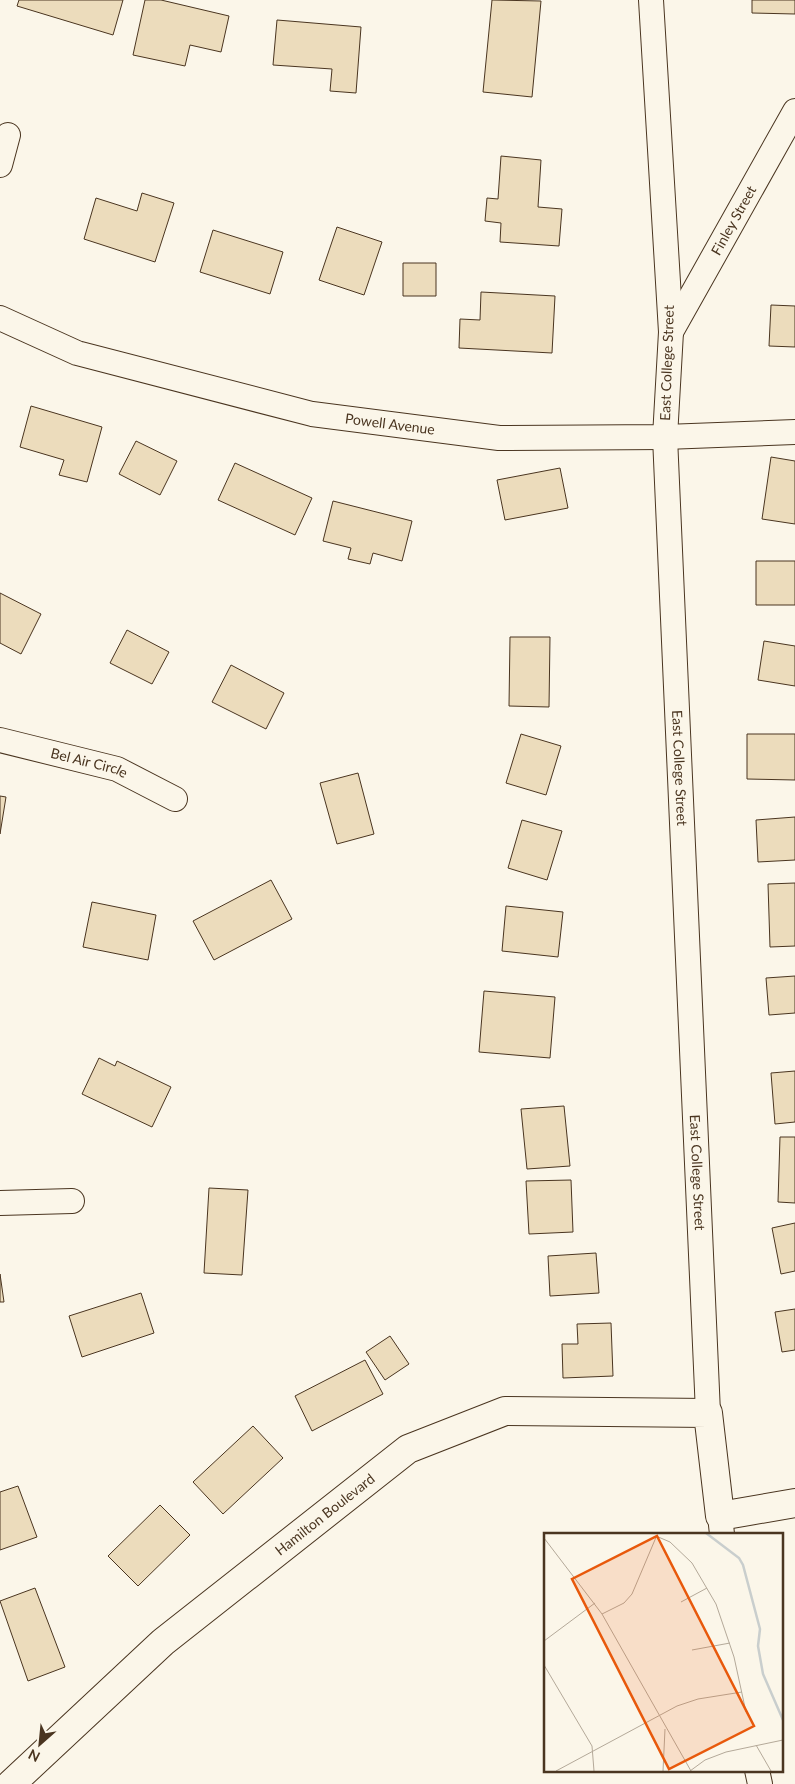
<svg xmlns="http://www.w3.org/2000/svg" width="795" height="1784" font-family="Lato,sans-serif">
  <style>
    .building { fill: #ecdcbc; stroke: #4a3520 }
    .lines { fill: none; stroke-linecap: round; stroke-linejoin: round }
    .street-casing { stroke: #4a3520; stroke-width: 26 }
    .secondary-casing { stroke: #4a3520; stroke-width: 30 }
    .street { stroke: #fbf6e9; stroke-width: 24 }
    .secondary { stroke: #fbf6e9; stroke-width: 28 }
    .labels { text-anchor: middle; stroke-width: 4; stroke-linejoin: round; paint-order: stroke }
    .street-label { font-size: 14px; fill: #4a3520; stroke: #fbf6e9 }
    .inset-river { fill: none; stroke: #c9cecd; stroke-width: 2.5 }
    .inset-road { fill: none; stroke: #b4a999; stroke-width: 1 }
    .view { fill: #e8590c; fill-opacity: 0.15; stroke: #e8590c; stroke-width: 2.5 }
    .inset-edge { fill: none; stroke: #4a3520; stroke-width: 2.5 }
  </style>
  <rect width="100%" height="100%" fill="#fbf6e9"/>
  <path class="building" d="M19 0H123L113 35 17 6Z
    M145 0H161L229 16 221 52 190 45 185 66 133 55Z
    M492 0 541 1 532 97 483 92Z
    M752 0H795V14L752 13Z
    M277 20 361 27 356 93 330 91 332 69 273 65Z
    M501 156 541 160 538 207 562 209 559 246 500 242 501 223 485 221 487 198 498 199Z
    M142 193 174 203 155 262 84 239 96 198 137 211Z
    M337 227 382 242 364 295 319 280Z
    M213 230 283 252 270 294 200 272Z
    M403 263H436V296H403Z
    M481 292 555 296 552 353 459 348 460 319 480 320Z
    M771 305 795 306V347L769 346Z
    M31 406 102 427 87 482 59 475 64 460 20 447Z
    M136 441 177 461 160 495 119 474Z
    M771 457 795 461V524L762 519Z
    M235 463 312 498 295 535 218 500Z
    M560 468 568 508 505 520 497 480Z
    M333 501 412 521 402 561 373 553 370 564 348 559 351 548 323 541Z
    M756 561H795V605H756Z
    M0 593 41 614 21 654 0 643Z
    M127 630 169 652 152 684 110 663Z
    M510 637H550L549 707 509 706Z
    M764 641 795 646V686L758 680Z
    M231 665 284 693 266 729 212 702Z
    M521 734 561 746 546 795 506 783Z
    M747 734H795V780L747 779Z
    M358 773 374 834 337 844 320 783Z
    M0 796 6 797 0 834Z
    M795 817V860L758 862 756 820Z
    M522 820 562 831 547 880 508 868Z
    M271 880 292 919 214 960 193 921Z
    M795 883V946L770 947 768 884Z
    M92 902 156 915 148 960 83 947Z
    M506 906 563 912 558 957 502 951Z
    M795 976V1013L769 1015 766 978Z
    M484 991 555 997 550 1058 479 1052Z
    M99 1058 115 1066 117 1061 171 1087 152 1127 82 1094Z
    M795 1071V1122L775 1124 771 1073Z
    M564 1106 570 1166 527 1169 521 1109Z
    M780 1137H795V1203L778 1202Z
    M571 1180 573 1232 529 1234 526 1181Z
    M209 1188 248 1190 242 1275 204 1273Z
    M795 1223V1271L781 1274 772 1228Z
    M596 1253 599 1293 550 1296 548 1256Z
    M0 1274 4 1302H0Z
    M141 1293 154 1333 82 1357 69 1316Z
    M795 1309V1350L782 1352 775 1312Z
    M611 1323 613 1376 563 1378 562 1344H578L577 1324Z
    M390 1336 409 1364 385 1380 366 1352Z
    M365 1360 383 1394 312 1431 295 1396Z
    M253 1426 283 1458 223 1514 193 1482Z
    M18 1486 37 1537 0 1550V1492Z
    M160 1505 190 1535 138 1586 108 1556Z
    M35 1588 65 1667 28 1681 0 1601Z"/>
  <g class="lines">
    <defs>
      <g id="street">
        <path id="s1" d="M651 0 671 332 665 437 708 1413"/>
        <path d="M0 165 8 135"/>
        <path id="s2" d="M0 318 77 353 312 414 499 438 665 437 795 432"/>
        <path id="s3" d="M671 332 795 111"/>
        <path id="s4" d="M0 740 117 769 175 799"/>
        <path d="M0 1203 72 1201"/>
        <path d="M720 1516 722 1534"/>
        <path d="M757 1770 760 1784"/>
      </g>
      <g id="secondary">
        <path id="s5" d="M11 1784 163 1642 408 1449 505 1411 708 1413 720 1516 795 1503"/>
      </g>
    </defs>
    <use href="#street" class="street-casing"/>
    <use href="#secondary" class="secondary-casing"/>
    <use href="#street" class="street"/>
    <use href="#secondary" class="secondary"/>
  </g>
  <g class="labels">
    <g class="street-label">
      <text dy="5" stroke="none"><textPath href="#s3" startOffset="128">Finley Street</textPath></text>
      <text transform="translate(667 363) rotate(-88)" y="5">East College Street</text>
      <text dy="5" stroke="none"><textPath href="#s2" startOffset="406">Powell Avenue</textPath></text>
      <text dy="5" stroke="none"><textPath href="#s4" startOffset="92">Bel Air Circle</textPath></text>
      <text dy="5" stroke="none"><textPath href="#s1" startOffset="769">East College Street</textPath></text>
      <text dy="5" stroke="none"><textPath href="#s1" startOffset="1174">East College Street</textPath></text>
      <text dy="5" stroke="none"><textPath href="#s5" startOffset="414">Hamilton Boulevard</textPath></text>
    </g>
  </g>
  <g transform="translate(544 1533)">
    <rect width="239" height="239" fill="#fbf6e9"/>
    <path class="inset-river" d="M162 0 195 25 199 32 216 96 214 113 219 141 239 187"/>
    <path class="inset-road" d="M112 3 126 9 148 30 172 71 190 124 202 179M0 5 58 81 147 238M137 69 163 55M58 81 80 70 88 61 113 2M0 108 51 70M148 117 186 110M0 132 48 213 50 238M212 212 227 238M12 238 133 173 154 166 198 159M119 238 121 196M146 238 161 227 182 219 239 207"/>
    <path class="view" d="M113 3 210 193 125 236 28 46Z"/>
    <rect width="239" height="239" class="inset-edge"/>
  </g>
  <g transform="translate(40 1744) rotate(207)" stroke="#fbf6e9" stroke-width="4" paint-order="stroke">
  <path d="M0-4L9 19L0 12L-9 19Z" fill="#4a3520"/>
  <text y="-8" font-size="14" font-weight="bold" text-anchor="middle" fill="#4a3520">N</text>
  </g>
</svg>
